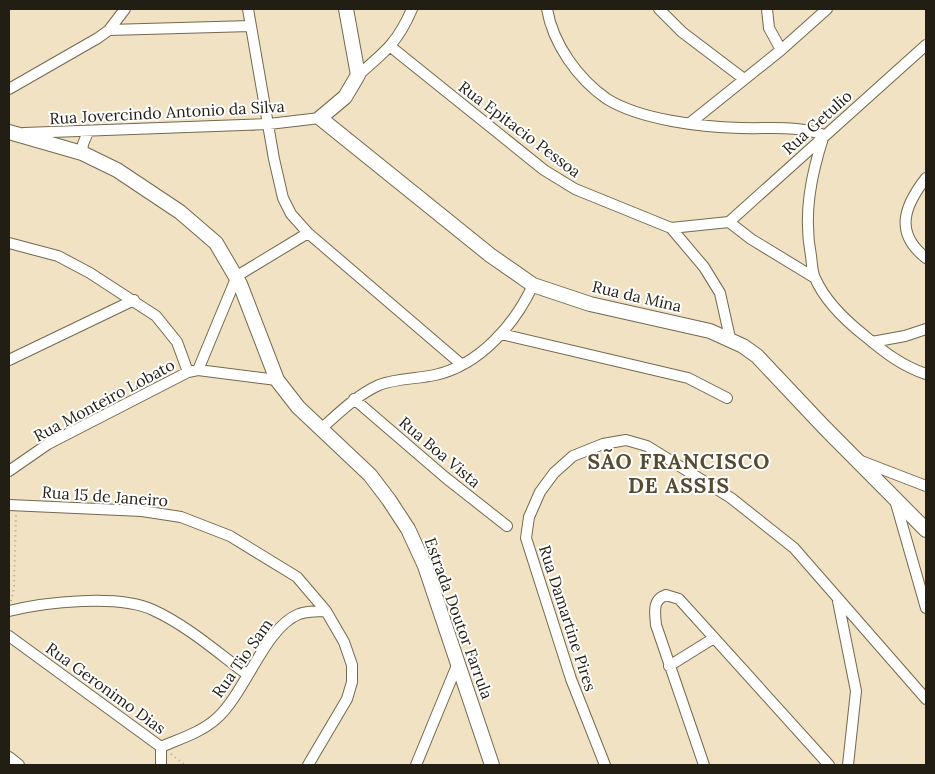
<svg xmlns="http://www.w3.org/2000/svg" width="935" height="774" font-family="Lora,serif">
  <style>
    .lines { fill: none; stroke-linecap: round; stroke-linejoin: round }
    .minor-casing { stroke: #75694d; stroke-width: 12 }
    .tertiary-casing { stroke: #75694d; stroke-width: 16 }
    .path { stroke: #aea38a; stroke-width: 2; stroke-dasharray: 1 4; stroke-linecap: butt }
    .minor { stroke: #fff; stroke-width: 10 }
    .tertiary { stroke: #fff; stroke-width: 14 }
    .labels { text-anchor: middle; stroke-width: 4; stroke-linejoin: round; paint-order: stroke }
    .street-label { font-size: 16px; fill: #231e13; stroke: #fff }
    .district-label { font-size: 21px; font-weight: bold; letter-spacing: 1px; fill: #564a30; stroke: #fff }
  </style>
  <rect width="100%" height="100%" fill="#f0e2c3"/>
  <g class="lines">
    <defs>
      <path id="minor" d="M248 9 274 159 283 198 291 214 308 233 461 364
        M547 9C553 44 578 79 607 99 641 120 702 127 741 128 770 129 797 125 824 135 811 175 803 214 811 256 812 263 812 272 815 278 825 301 846 321 865 336 884 352 902 366 926 374
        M659 9 682 32 744 79
        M767 9 769 28 781 50
        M109 30 251 26
        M391 47 544 170 575 189 671 228 729 222
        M358 75C385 52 398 42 412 9
        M9 89 98 38 109 30 125 9
        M690 123 781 50 827 9
        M24 133 269 124 320 118
        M82 153 83 144 88 132
        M926 178C904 206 894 233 926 258
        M729 222 926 45
        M729 222 751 239 815 278
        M671 228 704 267 720 293 730 338
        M9 243 58 256 90 273 156 316 177 342 188 372
        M501 334 688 378 727 398
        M872 342 905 336 926 329
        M9 360 134 300
        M198 370 237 276 308 233
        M354 399 446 478 507 526
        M322 428C340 412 357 395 379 385 397 378 417 379 435 375 480 365 515 324 533 285
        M861 461 926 486
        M9 471 48 444 188 372 198 370 277 380
        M895 500 926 608
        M9 505 142 511 181 517 230 536 297 577 326 611 344 642 352 665V682L347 699 308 765
        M838 601 856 691 848 765
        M9 611C45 602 119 594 153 610 188 626 218 653 248 675
        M9 636 161 747
        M669 666 714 638
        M161 747C179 739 200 733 216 719 245 694 265 627 299 614 308 611 317 611 326 611
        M161 747V765
        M9 757 19 765
        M416 765 458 663
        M605 765 571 679 526 538 529 517 540 492 554 473 573 456 603 444 626 440 647 446 731 498 794 548 926 699
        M704 765 656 625C655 612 652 600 666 595L679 599 829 765"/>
      <path id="tertiary" d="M346 9 358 75 345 97 320 118 490 255 533 285 590 304 710 331 743 346 757 356 823 426 926 530
        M9 132 82 153 117 170 180 212 216 243 240 284 277 380 298 407 370 475 389 500 408 529 425 566 492 765"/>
    </defs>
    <use href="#minor" class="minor-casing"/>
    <use href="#tertiary" class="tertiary-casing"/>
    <path class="path" d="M11 601 14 588 16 513
      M171 754 185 765"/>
    <use href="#minor" class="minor"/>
    <use href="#tertiary" class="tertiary"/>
  </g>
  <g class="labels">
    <g class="street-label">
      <text transform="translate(167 112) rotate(-3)" y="6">Rua Jovercindo Antonio da Silva</text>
      <text transform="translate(817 122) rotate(-42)" y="6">Rua Getulio</text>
      <text transform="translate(520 129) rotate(37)" y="6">Rua Epitacio Pessoa</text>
      <text transform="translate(637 296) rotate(13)" y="6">Rua da Mina</text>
      <text transform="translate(104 400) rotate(-28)" y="6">Rua Monteiro Lobato</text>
      <text transform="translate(440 452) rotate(40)" y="6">Rua Boa Vista</text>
      <text transform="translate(105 496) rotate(4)" y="6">Rua 15 de Janeiro</text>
      <text transform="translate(459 618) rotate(70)" y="6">Estrada Doutor Farrula</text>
      <text transform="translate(568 618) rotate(72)" y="6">Rua Damartine Pires</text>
      <text transform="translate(242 658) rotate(-55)" y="6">Rua Tio Sam</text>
      <text transform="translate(106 688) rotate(36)" y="6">Rua Geronimo Dias</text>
    </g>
    <g class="district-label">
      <text x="679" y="469">SÃO FRANCISCO<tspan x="679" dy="24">DE ASSIS</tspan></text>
    </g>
  </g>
  <rect width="935" height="774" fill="none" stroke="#231e13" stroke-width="20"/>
</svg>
